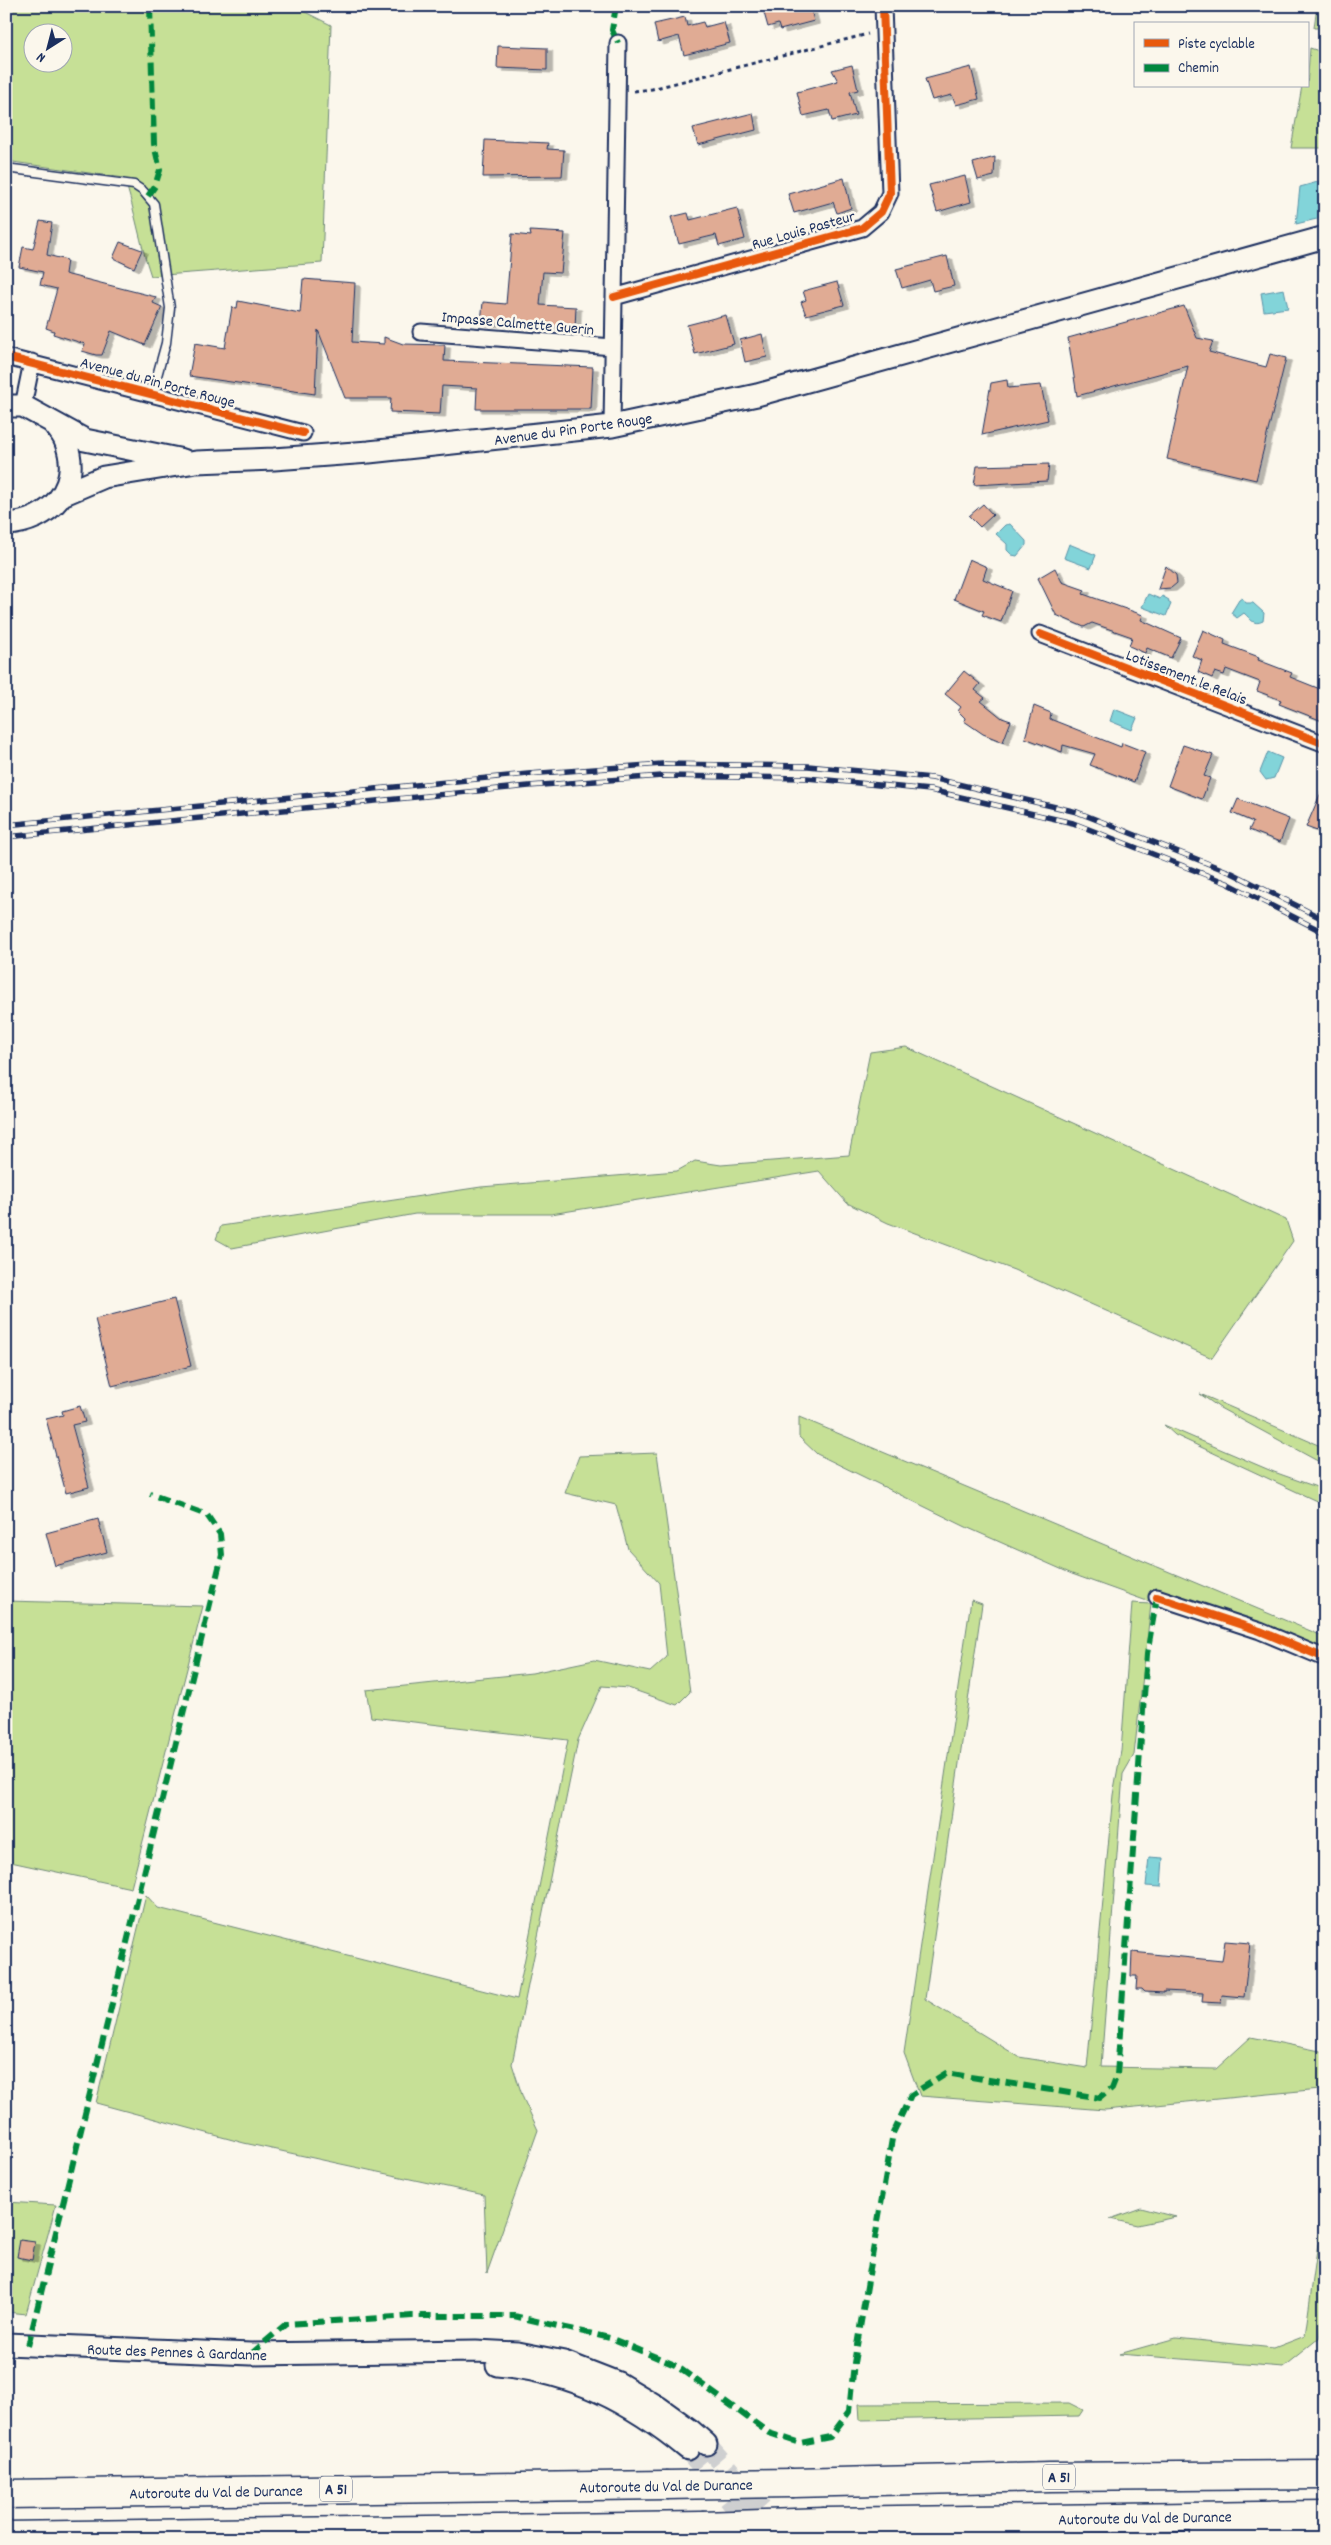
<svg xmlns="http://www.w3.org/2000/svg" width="1331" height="2545" font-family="Dekko,sans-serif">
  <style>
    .green { fill: #c6e096; stroke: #70887a; fill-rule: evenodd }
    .water { fill: #82d4d9; stroke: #5992a8 }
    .building { fill: #e0ab94; stroke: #1b2f5e; filter: url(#shadow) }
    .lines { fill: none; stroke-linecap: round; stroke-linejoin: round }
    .secondary-tunnel { stroke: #cecfd0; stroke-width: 21; stroke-dasharray: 21 11; stroke-linecap: butt }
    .service-casing { stroke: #1b2f5e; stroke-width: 11 }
    .minor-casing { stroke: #1b2f5e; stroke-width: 19 }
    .secondary-casing { stroke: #1b2f5e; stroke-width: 25 }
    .motorway-casing { stroke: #1b2f5e; stroke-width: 31 }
    .path { stroke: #1b2f5e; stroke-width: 3; stroke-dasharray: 4 4; stroke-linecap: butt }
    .service { stroke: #fbf7ec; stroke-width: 8 }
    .minor { stroke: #fbf7ec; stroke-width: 15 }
    .secondary { stroke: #fbf7ec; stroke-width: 21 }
    .motorway { stroke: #fbf7ec; stroke-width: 28 }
    .rail-casing { stroke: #1b2f5e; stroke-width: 5.5 }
    .rail { stroke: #fbf7ec; stroke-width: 4; stroke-dasharray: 11; stroke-linecap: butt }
    .motorway-bridge-casing { stroke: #1b2f5e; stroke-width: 31; stroke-linecap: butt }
    .motorway-bridge { stroke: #fbf7ec; stroke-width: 28 }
    .quiet { stroke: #00873e; stroke-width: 6; stroke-dasharray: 12 6; stroke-linecap: butt }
    .cycleway-casing { stroke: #fbf7ec; stroke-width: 11 }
    .cycleway { stroke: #e8590c; stroke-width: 8 }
    .labels { text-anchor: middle; stroke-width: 5; stroke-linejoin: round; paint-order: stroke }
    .shield { fill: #fbf7ec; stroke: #5e6b89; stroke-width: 1 }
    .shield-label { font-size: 15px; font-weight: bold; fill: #1b2f5e }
    .street-label { font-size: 16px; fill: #1b2f5e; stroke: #fbf7ec }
  </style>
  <defs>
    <filter id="shadow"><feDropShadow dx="5.5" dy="3" stdDeviation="0" flood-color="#0004"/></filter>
  </defs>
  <rect width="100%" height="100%" fill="#fbf7ec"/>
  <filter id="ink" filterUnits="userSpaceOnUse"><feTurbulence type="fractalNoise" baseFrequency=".02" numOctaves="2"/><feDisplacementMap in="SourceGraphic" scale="10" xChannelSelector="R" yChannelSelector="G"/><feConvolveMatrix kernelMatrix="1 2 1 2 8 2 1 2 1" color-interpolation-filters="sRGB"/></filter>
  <g filter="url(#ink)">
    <path class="green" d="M6 6H293L331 25 322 263 151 276C140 244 135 210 124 178L6 161ZM32 32H62V62H32Z
      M1317 6H1325V28H1314Z
      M1310 48 1325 53 1323 148H1291L1302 86H1307Z
      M906 1047 1286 1220 1293 1241 1212 1358 1014 1270 888 1223 847 1203 819 1171 551 1214H415L232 1248 216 1239 221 1226 481 1187 677 1171 695 1161 721 1165 849 1155 870 1052Z
      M1200 1394 1325 1448V1465L1220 1408Z
      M799 1417 1325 1637V1649L1270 1626 1165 1591 1147 1601 1072 1574 966 1527 817 1454 799 1437Z
      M1164 1425 1274 1472 1325 1490V1505L1175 1435Z
      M657 1453 690 1692 677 1705 628 1688 602 1686 578 1740 512 2064 523 2098 538 2130 487 2273 484 2195 244 2143 96 2103 146 1895 158 1908 517 1999 568 1740 371 1717 366 1690 532 1673 594 1660 650 1672 667 1657 659 1583 628 1549 616 1505 565 1493 579 1456Z
      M971 1600 982 1604 925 1999 1019 2057 1087 2068 1113 1795 1121 1751 1132 1603 1151 1604 1134 1755 1123 1774 1101 2067 1216 2069 1251 2037 1325 2052V2100L1320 2089 1105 2110 920 2096 904 2053Z
      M6 1601 203 1606 131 1888 6 1861Z
      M1325 2193V2300L1319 2338 1283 2367 1119 2354 1176 2338 1274 2348 1305 2336Z
      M6 2202 56 2205 26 2314 6 2312Z
      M1141 2208 1176 2217 1137 2225 1110 2219Z
      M1069 2403 1083 2410 1079 2416 860 2420 859 2404Z"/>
    <path class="water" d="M1325 180V217L1296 224 1300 187Z
      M1284 289 1288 308 1264 311 1261 293Z
      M1010 524 1026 541V545L1017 556 1012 555 1007 550V544L996 534 1005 525Z
      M1069 544 1096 555 1091 568 1064 558Z
      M1148 594 1160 599 1162 596 1169 600 1168 602 1171 604 1166 616 1142 607Z
      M1242 598 1246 603H1253L1264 613 1263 621C1253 626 1251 619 1244 613L1237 618 1231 613 1239 600Z
      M1114 709 1137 718 1132 730 1110 721Z
      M1268 752 1282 758 1274 778 1266 780 1260 772Z
      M1149 1857 1163 1858 1161 1887 1146 1886Z"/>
    <path class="building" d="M762 6H810L814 21 780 30 778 24 768 27Z
      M685 17 687 26 703 22 705 27 724 22 730 43 684 55 679 36 658 42 654 24Z
      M498 46 547 48V70L497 68Z
      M852 65 858 90 850 92 856 115 832 121 829 110 803 116 797 92 838 81 832 70Z
      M971 67 979 99 956 105 952 95 932 100 925 79Z
      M753 113 756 130 698 145 693 128Z
      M485 140 548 143 547 149 564 150 562 176 483 177Z
      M995 157 994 176 978 180 973 163Z
      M965 176 971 202 937 212 929 185Z
      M844 178 851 208 837 213 833 202 794 213 788 194Z
      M737 208 745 239 719 246 716 235 679 244 671 217 688 213 690 220Z
      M40 221 52 223 47 255 67 260 65 274 156 297 153 303 162 307 145 345 111 331 102 355H96L82 351 85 344 53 334 54 331 46 328 57 289 40 285 43 272 19 267 23 247 33 249Z
      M530 231 565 233 561 273 543 272 540 305 576 307 575 328 481 323 483 302 506 304 512 234 531 236Z
      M120 242 142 250 134 268 113 258Z
      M947 256 954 286 933 291 930 280 902 288 896 269Z
      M303 279 355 283 352 342 384 344V337L403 344 445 345 444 361 593 367 591 409H476L477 388 442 386 440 414 390 412 391 398H345L318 330 315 394 189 376 195 343 225 348 232 307 237 308 238 301 300 313Z
      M837 282 844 305 806 315 801 302 806 300 803 291Z
      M1184 306 1197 338 1213 341 1209 352 1266 367 1270 354 1286 358 1256 480 1167 459 1188 366 1077 396 1068 338Z
      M726 315 734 344 695 354 687 325Z
      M762 334 767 357 745 362 740 340Z
      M1007 380 1008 388 1041 385 1048 420 982 435 991 383Z
      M1049 464 1047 481 974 485 977 466Z
      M983 504 993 515 980 527 969 516Z
      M969 559 987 567 983 579 1012 591 1001 622 982 615 984 611 954 599Z
      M1166 566 1176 575 1177 583 1171 588 1158 589Z
      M1055 568 1062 582 1085 590 1083 594 1143 615 1141 620 1181 638 1171 658 1147 648 1145 653 1129 646 1132 637 1092 623 1084 627 1056 615 1038 578Z
      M1203 630 1225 640 1224 644 1259 657 1258 660 1292 673 1290 677 1325 691V722L1279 704 1281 700 1257 691 1260 682 1226 669 1224 675 1215 672 1212 678 1198 672 1202 660 1192 656Z
      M964 671 980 684 975 690 985 698 981 701 1002 718 1011 721 1003 742 983 734 964 721 965 718 958 711 961 707 945 694Z
      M1034 706 1051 713 1050 719 1121 747 1122 743 1145 752 1134 782 1090 765 1095 754 1063 745 1062 752 1025 738Z
      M1183 745 1213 755 1204 776 1210 778 1202 799 1168 786Z
      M1325 783V834L1306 827Z
      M1238 799 1289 819 1280 842 1249 830 1253 822 1232 813Z
      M174 1299 191 1366 112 1386 95 1319Z
      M80 1406 85 1422 72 1425 89 1487 66 1493 46 1419 63 1415 62 1411Z
      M98 1519 107 1552 55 1566 46 1533Z
      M1225 1941 1250 1943 1244 1997 1222 1995 1221 2003 1202 2002 1203 1993 1164 1991V1993L1145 1992 1142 1989H1136L1137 1976H1131L1132 1952 1222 1961Z
      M20 2240 35 2242 32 2260 17 2257Z"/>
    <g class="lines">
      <path class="secondary-tunnel" d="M706 2444 788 2539
        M688 2449 762 2539"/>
      <defs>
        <path id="service" d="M13 169 134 185 143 191 154 204 170 308 166 343 152 394"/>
        <path id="minor" d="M614 297 862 228 881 212 890 193 883 6
          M421 332 613 347
          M6 357 303 433
          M23 406 32 362
          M612 426 618 43
          M1040 634 1325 744
          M1157 1597 1260 1631 1325 1658"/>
        <path id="secondary" d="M6 406H23L85 440 183 460
          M62 495 104 477 196 462 274 459 369 452 612 426 757 395 1325 237
          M6 524C50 522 82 487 66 443 64 436 58 429 53 423
          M6 2344 251 2354 476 2351 518 2353 564 2362 618 2383 658 2407 690 2430 706 2444
          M497 2365C573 2372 631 2402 688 2449"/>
        <path id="motorway" d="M793 2483 1050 2477 1325 2475
          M6 2494 666 2485
          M825 2522 1325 2515
          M1205 2534 1325 2537
          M6 2536 702 2526"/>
      </defs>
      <use href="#service" class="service-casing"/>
      <use href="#minor" class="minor-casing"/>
      <use href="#secondary" class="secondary-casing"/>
      <use href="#motorway" class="motorway-casing"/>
      <path class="path" d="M634 91 652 89 868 34"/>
      <use href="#service" class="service"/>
      <use href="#minor" class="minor"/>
      <use href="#secondary" class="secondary"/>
      <use href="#motorway" class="motorway"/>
      <defs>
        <path id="rail" d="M6 825 528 774 662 764 808 766 932 778 1077 812 1232 873 1325 920
          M6 837 529 786 662 776 807 778 930 790 1073 823 1227 883 1325 933"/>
      </defs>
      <use href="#rail" class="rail-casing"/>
      <use href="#rail" class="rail"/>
      <defs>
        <path id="motorway-bridge" d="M666 2485 793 2483
          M702 2526 825 2522"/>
      </defs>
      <use href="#motorway-bridge" class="motorway-bridge-casing"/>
      <use href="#motorway-bridge" class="motorway-bridge"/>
      <path class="quiet" d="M616 6 612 30 618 43
        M148 196 155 186 160 170 154 144 150 6
        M28 2346 222 1555 220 1534 207 1515 150 1494
        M251 2354 286 2324 412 2316H514L610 2338 675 2365 769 2433 800 2443 830 2437 849 2412 854 2363 893 2133 911 2095 946 2073 1100 2098 1112 2088 1117 2075 1147 1654 1157 1597"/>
      <defs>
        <path id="cycleway" d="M614 297 862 228 881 212 890 193 883 6
          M6 357 303 433
          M1040 634 1325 744
          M1157 1597 1260 1631 1325 1658"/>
      </defs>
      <use href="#cycleway" class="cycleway-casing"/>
      <use href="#cycleway" class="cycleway"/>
    </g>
  </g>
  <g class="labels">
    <g class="shield">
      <rect x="1043" y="2464.5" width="32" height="25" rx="4"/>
      <rect x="320" y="2476.5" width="32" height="25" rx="4"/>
    </g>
    <g class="shield-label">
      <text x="1059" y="2482">A 51</text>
      <text x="336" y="2494">A 51</text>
    </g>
    <g class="street-label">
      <text transform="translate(803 229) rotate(-16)" y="6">Rue Louis Pasteur</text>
      <text transform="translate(518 322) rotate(5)" y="6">Impasse Calmette Guerin</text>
      <text transform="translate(158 381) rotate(15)" y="6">Avenue du Pin Porte Rouge</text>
      <text transform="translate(573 428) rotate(-8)" y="6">Avenue du Pin Porte Rouge</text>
      <text transform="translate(1187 676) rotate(21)" y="6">Lotissement le Relais</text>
      <text transform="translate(177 2351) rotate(2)" y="6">Route des Pennes à Gardanne</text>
      <text transform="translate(666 2485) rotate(-1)" y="6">Autoroute du Val de Durance</text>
      <text transform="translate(216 2491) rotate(-1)" y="6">Autoroute du Val de Durance</text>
      <text transform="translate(1145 2517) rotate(-1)" y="6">Autoroute du Val de Durance</text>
    </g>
  </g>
  <rect width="1331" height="2545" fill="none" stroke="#fbf7ec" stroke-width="25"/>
  <rect x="12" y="12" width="1306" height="2520" fill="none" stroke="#1b2f5e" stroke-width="2" filter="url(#ink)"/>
  <rect x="1134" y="22" width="175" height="65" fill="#fbf7ec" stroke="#a1a7b3"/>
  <rect x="1144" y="39" width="25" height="8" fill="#e8590c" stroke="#a1a7b3"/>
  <text x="1178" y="48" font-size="15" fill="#1b2f5e">Piste cyclable</text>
  <rect x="1144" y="64" width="25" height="8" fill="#00873e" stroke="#a1a7b3"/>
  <text x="1178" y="72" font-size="15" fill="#1b2f5e">Chemin</text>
  <g transform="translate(48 48) rotate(216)"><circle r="24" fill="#fbf7ec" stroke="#a1a7b3"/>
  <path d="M0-4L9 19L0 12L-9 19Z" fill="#1b2f5e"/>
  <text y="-8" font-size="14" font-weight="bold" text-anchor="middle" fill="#1b2f5e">N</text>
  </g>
</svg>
